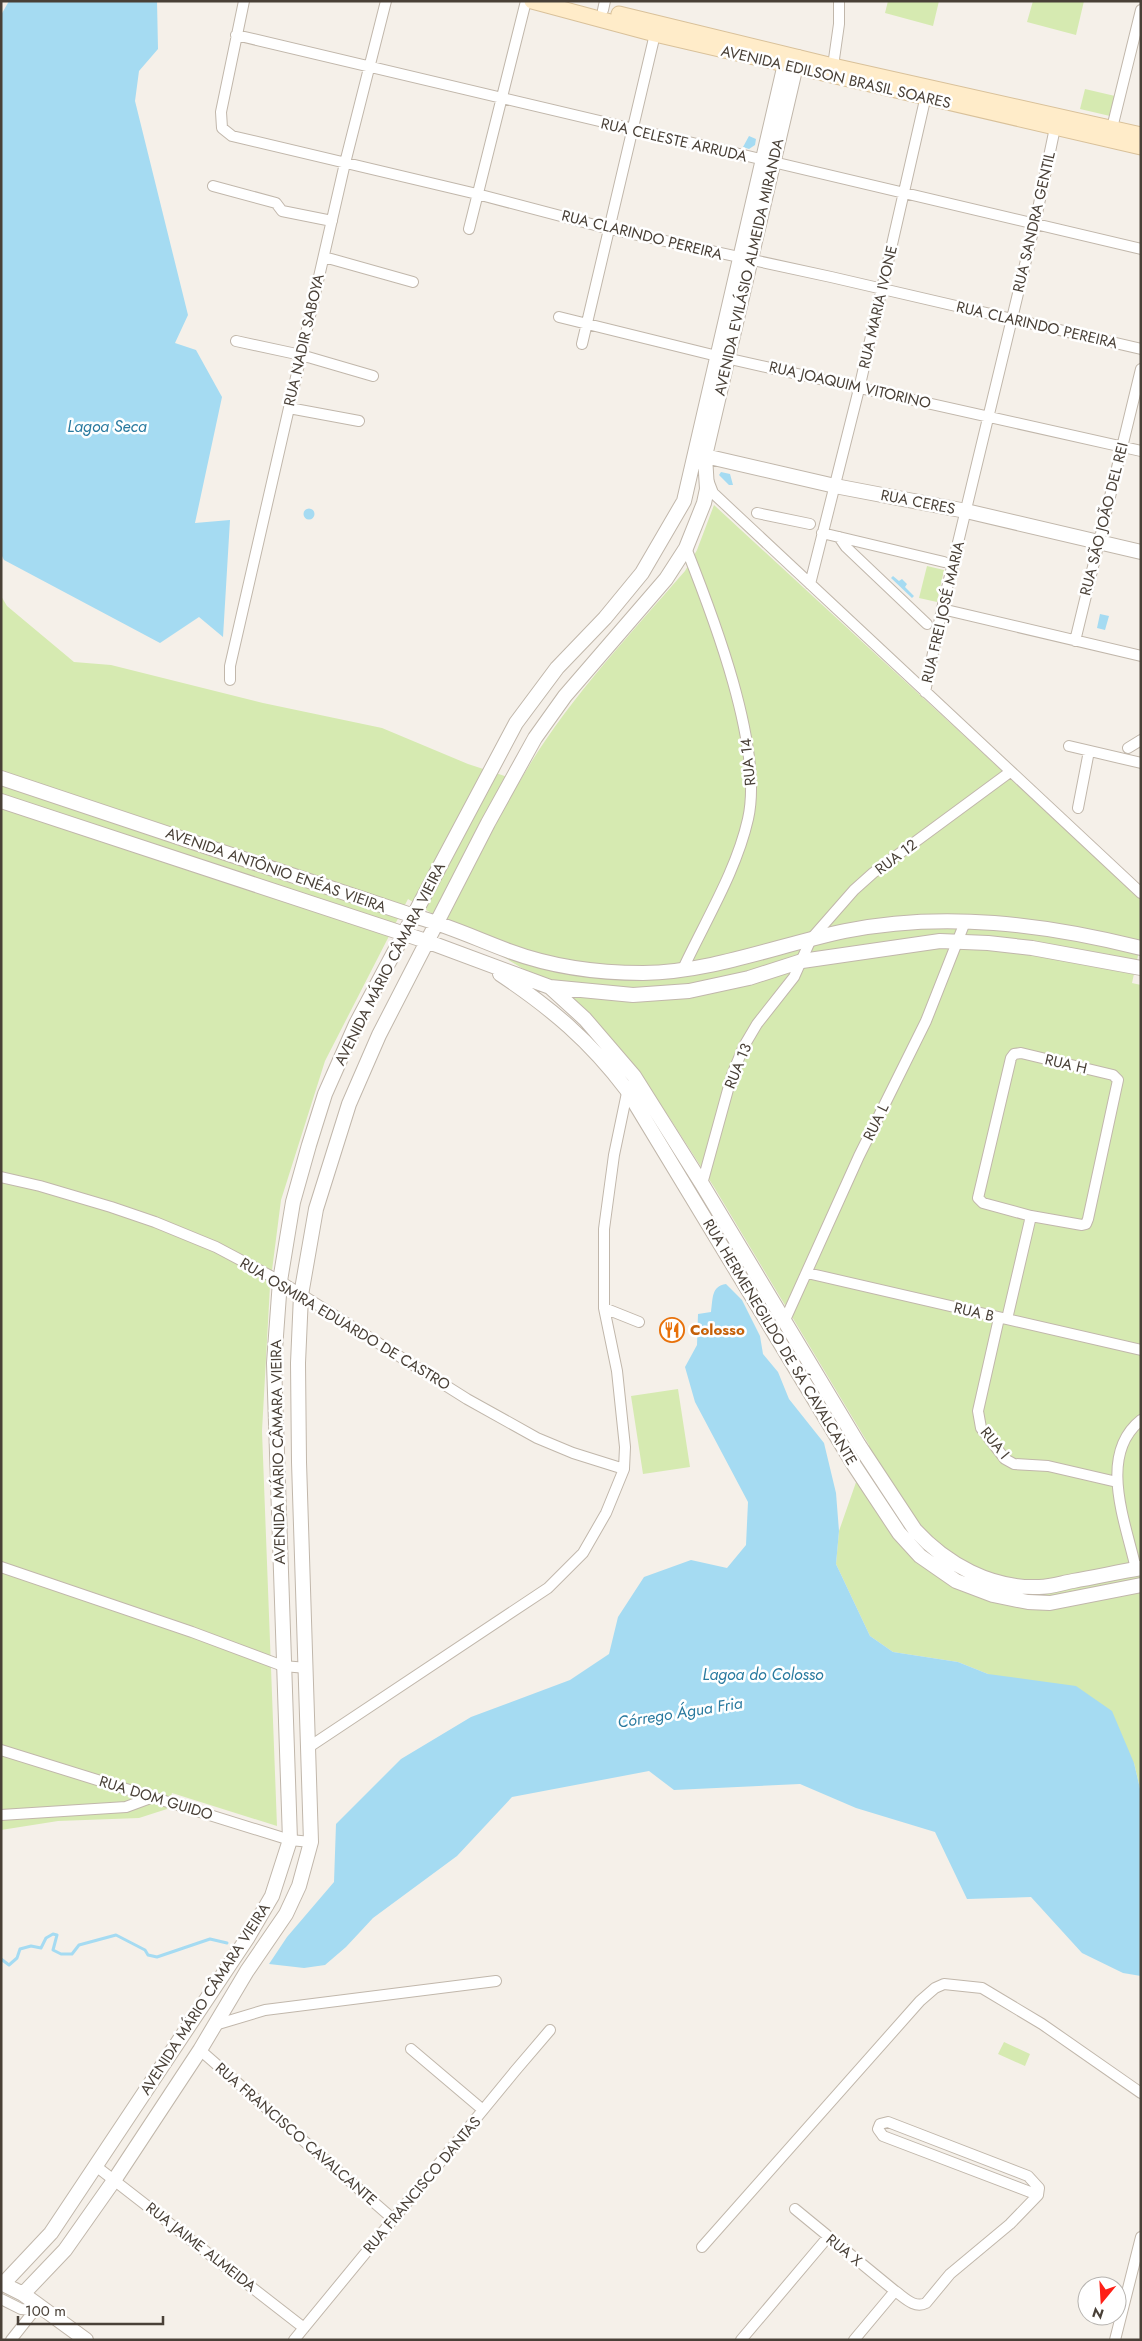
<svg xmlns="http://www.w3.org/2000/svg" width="1142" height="2341" font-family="Jost,sans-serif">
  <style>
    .green { fill: #d6eab1 }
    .water { fill: #a5dbf2 }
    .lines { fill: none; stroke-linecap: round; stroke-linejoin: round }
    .stream { stroke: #a5dbf2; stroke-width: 3 }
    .minor-casing { stroke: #c1b7ab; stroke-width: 12 }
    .tertiary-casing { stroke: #c1b7ab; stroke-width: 16 }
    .secondary-casing { stroke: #d9c19a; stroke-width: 17 }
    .minor { stroke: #fff; stroke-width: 10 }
    .tertiary { stroke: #fff; stroke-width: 14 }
    .secondary { stroke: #ffecc9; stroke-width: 15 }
    .labels { text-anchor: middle; stroke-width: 5; stroke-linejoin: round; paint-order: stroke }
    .street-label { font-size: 15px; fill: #494037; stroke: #fff }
    .food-label { font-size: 15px; font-weight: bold; fill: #c56008; stroke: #fff; text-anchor: start }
    .water-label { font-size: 16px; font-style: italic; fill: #297a9f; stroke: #fff }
  </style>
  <rect width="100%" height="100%" fill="#f5f0e9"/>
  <path class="green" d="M888 1H939L933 26 885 13Z
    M1033 1H1084L1076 35 1027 22Z
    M1085 89 1115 96 1110 116 1080 109Z
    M714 505 1141 899V942L1132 983 1141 985V1793L1134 1763 988 1674 958 1662 893 1652 870 1636 836 1564 839 1531 869 1445 714 1187 669 1117 622 1051 568 996 408 899 325 1061 281 1200 270 1286 262 1431 277 1826 172 1793 167 1809 139 1818 58 1821 1 1830V596L7 606 74 662 111 665 263 703 382 728 468 764 520 781C564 704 627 638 685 571L697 550Z
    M927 566 944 570 937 602 919 598Z
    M678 1389 690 1467 643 1474 631 1396Z
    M1004 2042 1030 2054 1025 2066 998 2054Z"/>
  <path class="water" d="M9 1H157L158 49 139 71 135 101 188 315 175 343 196 350 222 397 195 523 230 520 223 637 199 617 160 643 4 560 1 554V15Z
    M749 136 756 139 755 145 749 149 743 147Z
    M721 472 730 474 733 485H729L719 475Z
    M303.5 514a5.5 5.5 0 1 1 11 0a5.5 5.5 0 1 1-11 0Z
    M893 576 899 581 902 579 907 584 905 587 914 596 912 598 891 578Z
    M1100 614 1109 616 1105 630 1097 628Z
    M726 1284 742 1300 760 1336 763 1354 778 1372 789 1399 824 1443 836 1493 839 1531 836 1564 870 1636 893 1652 958 1662 988 1674 1076 1686 1112 1711 1134 1763 1141 1793V1976L1123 1973 1082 1953 1031 1897 967 1899 935 1832 856 1808 800 1784 674 1790 649 1771 512 1797 457 1856 373 1918 346 1947 325 1965 304 1968 269 1964 287 1937 334 1882 336 1824 401 1759 471 1717 570 1680 609 1654 618 1617 644 1577 691 1560 727 1568 746 1545 748 1502 695 1402 685 1367 697 1345 698 1314 711 1312C713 1299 711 1286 726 1284Z"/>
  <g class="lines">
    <path class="stream" d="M1 1959 9 1965 17 1958 20 1949 31 1946 41 1948 46 1938 53 1934 57 1935 53 1950 61 1954H72L79 1945 116 1935 145 1950 148 1955 157 1957 210 1939 227 1943"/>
    <defs>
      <path id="minor" d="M244 1 221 112 222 128 232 136 477 194 610 229 831 277 1141 349
        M603 10 605 1
        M236 35 1141 249
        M833 66 839 24V1
        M1112 128 1141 10
        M213 186 276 203 282 211 332 221
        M469 229 526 1
        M324 257 413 282
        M559 317 717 356 1141 451
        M236 341 301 355 373 376
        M582 344 655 34
        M289 408 359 421
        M708 480 713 493 1141 893
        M757 513 810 524
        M822 533 944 562
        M839 537 846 547 927 624
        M810 584 859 389 927 91
        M942 609 1141 656
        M1075 641 1141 369
        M230 680V666L345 163 386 1
        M925 692 942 609 1035 223 1056 123
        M1069 746 1141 763
        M1128 748 1141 740
        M1078 808 1089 751
        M682 971C705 921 736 872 748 819 764 748 713 616 686 548
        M1021 1053 1113 1075 1118 1080 1088 1219 1086 1224 1082 1225 1031 1216 983 1203 978 1198 1011 1058 1014 1054Z
        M1 1177 40 1186 111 1207 155 1222 216 1247 280 1281 467 1399 537 1438 573 1453 624 1469
        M702 1184 732 1075 744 1046 757 1024 794 977 811 939 854 890 873 873 1010 772
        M807 1273 1141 1350
        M604 1308 639 1322
        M999 1318 978 1411 981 1428 1005 1459 1014 1464 1048 1466 1117 1482
        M1007 1319 1031 1216
        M785 1320 859 1156 926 1021 965 922
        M1 1567 192 1632 283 1666 307 1668
        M1136 1569C1126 1523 1097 1455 1141 1420
        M309 1747 548 1588 583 1553 606 1513 624 1469 625 1447 617 1371 604 1308V1229L614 1155 628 1088
        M1 1750 290 1840 311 1842
        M1 1815 126 1807 153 1797
        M215 2025 265 2010 496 1981
        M411 2049 483 2110
        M200 2050 393 2219
        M97 2167 304 2328
        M795 2209 895 2291
        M702 2247 920 2001 935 1988 944 1984 982 1988 1042 2024 1141 2093
        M1 2299 21 2309 46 2311
        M11 2340 34 2311
        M294 2340 515 2071 550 2030
        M741 2340 828 2237
        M854 2340 895 2291C904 2297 914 2309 926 2303L950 2274 1010 2224 1038 2195 1039 2188 1028 2176 888 2122 880 2124 878 2129 883 2136 1038 2195
        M1115 2340 1141 2237"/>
      <path id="tertiary" d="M698 452 705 456 835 486 966 511 1141 552
        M1 778 414 916C447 925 477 939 509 951 552 967 597 973 643 973 713 972 778 945 845 931 944 911 1045 924 1141 948
        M1 801 426 941 550 987 633 995 689 991 749 978 802 961 940 941 988 943 1032 948 1141 968
        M500 974C551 1008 590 1041 627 1090L854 1465 899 1533 920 1556 956 1581 993 1595 1028 1602 1050 1603 1141 1585
        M550 987 585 1019 634 1076 702 1184 859 1445 915 1530C946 1564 991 1589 1039 1587 1051 1587 1062 1583 1073 1581 1096 1577 1118 1572 1141 1568
        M23 2294 65 2250 115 2179 200 2050 247 1971 286 1914 299 1886 311 1842 299 1462 298 1363 301 1295 316 1209 349 1104 379 1035 488 823 535 738 565 696 666 579 686 548 704 503 707 489 705 456 798 57
        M86 2340 23 2294 3 2284 51 2233 248 1937 272 1896 290 1840 274 1363 280 1281 293 1202 309 1145 325 1094 356 1024 516 723 557 668 605 618 642 573 684 501 787 55"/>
      <path id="secondary" d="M532 1 655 34 1141 147
        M619 14 833 66 1141 135"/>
    </defs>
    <use href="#minor" class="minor-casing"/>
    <use href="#tertiary" class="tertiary-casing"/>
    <use href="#secondary" class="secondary-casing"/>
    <use href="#minor" class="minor"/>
    <use href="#tertiary" class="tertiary"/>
    <use href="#secondary" class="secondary"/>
  </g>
  <defs>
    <symbol id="restaurant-ring" viewBox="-11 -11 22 22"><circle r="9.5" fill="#fff" stroke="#e8710a" stroke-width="1.5"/><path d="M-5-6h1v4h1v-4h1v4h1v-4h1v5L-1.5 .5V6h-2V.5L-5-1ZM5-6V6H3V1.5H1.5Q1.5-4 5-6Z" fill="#e8710a"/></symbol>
  </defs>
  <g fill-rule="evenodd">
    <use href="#restaurant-ring" x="658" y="1316" width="28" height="28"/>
  </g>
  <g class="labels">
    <g class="street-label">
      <text transform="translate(836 77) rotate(13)" y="5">AVENIDA EDILSON BRASIL SOARES</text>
      <text transform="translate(674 140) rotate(13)" y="5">RUA CELESTE ARRUDA</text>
      <text transform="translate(1034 222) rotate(-77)" y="5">RUA SANDRA GENTIL</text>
      <text transform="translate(642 235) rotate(14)" y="5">RUA CLARINDO PEREIRA</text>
      <text transform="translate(749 267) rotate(-77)" y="5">AVENIDA EVILÁSIO ALMEIDA MIRANDA</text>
      <text transform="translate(878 307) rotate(-77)" y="5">RUA MARIA IVONE</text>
      <text transform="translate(1037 325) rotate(13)" y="5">RUA CLARINDO PEREIRA</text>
      <text transform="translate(304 340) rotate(-77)" y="5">RUA NADIR SABOYA</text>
      <text transform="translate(850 385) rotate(13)" y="5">RUA JOAQUIM VITORINO</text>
      <text transform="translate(918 502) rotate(11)" y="5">RUA CERES</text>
      <text transform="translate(1104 519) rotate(-76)" y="5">RUA SÃO JOÃO DEL REI</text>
      <text transform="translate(943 612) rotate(-77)" y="5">RUA FREI JOSÉ MARIA</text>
      <text transform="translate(748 762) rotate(-96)" y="5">RUA 14</text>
      <text transform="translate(896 857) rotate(-37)" y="5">RUA 12</text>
      <text transform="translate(276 870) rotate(19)" y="5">AVENIDA ANTÔNIO ENÉAS VIEIRA</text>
      <text transform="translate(390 964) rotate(-63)" y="5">AVENIDA MÁRIO CÂMARA VIEIRA</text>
      <text transform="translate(1066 1064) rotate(13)" y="5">RUA H</text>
      <text transform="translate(738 1066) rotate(-68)" y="5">RUA 13</text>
      <text transform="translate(876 1122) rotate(-64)" y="5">RUA L</text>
      <text transform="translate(974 1312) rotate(13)" y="5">RUA B</text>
      <text transform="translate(345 1324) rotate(31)" y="5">RUA OSMIRA EDUARDO DE CASTRO</text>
      <text transform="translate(780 1342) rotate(59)" y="5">RUA HERMENEGILDO DE SÁ CAVALCANTE</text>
      <text transform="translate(995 1443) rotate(51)" y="5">RUA I</text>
      <text transform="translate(278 1452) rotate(-91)" y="5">AVENIDA MÁRIO CÂMARA VIEIRA</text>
      <text transform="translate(156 1798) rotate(17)" y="5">RUA DOM GUIDO</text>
      <text transform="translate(205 1999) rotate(-57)" y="5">AVENIDA MÁRIO CÂMARA VIEIRA</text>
      <text transform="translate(296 2134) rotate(41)" y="5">RUA FRANCISCO CAVALCANTE</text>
      <text transform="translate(422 2185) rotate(-50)" y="5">RUA FRANCISCO DANTAS</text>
      <text transform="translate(201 2247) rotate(38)" y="5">RUA JAIME ALMEIDA</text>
      <text transform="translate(844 2250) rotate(39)" y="5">RUA X</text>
    </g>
    <g class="food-label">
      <text x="690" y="1335">Colosso</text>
    </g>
    <g class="water-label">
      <text x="107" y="432">Lagoa Seca</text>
      <text x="763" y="1680">Lagoa do Colosso</text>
      <text transform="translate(680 1712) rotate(-9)" y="6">Córrego Água Fria</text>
    </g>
  </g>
  <rect width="1142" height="2341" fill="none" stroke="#494037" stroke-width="5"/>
  <g transform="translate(1102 2301) rotate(198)"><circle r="24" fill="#ffffff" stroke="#b6b3af"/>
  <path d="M0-4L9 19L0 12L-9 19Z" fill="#fe2017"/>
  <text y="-8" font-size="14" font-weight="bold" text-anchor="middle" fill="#494037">N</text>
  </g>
  <path d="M18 2316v8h145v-8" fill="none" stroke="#494037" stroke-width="2.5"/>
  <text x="25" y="2316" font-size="15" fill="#494037" stroke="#ffffff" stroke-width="4" paint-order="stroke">100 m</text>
</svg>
